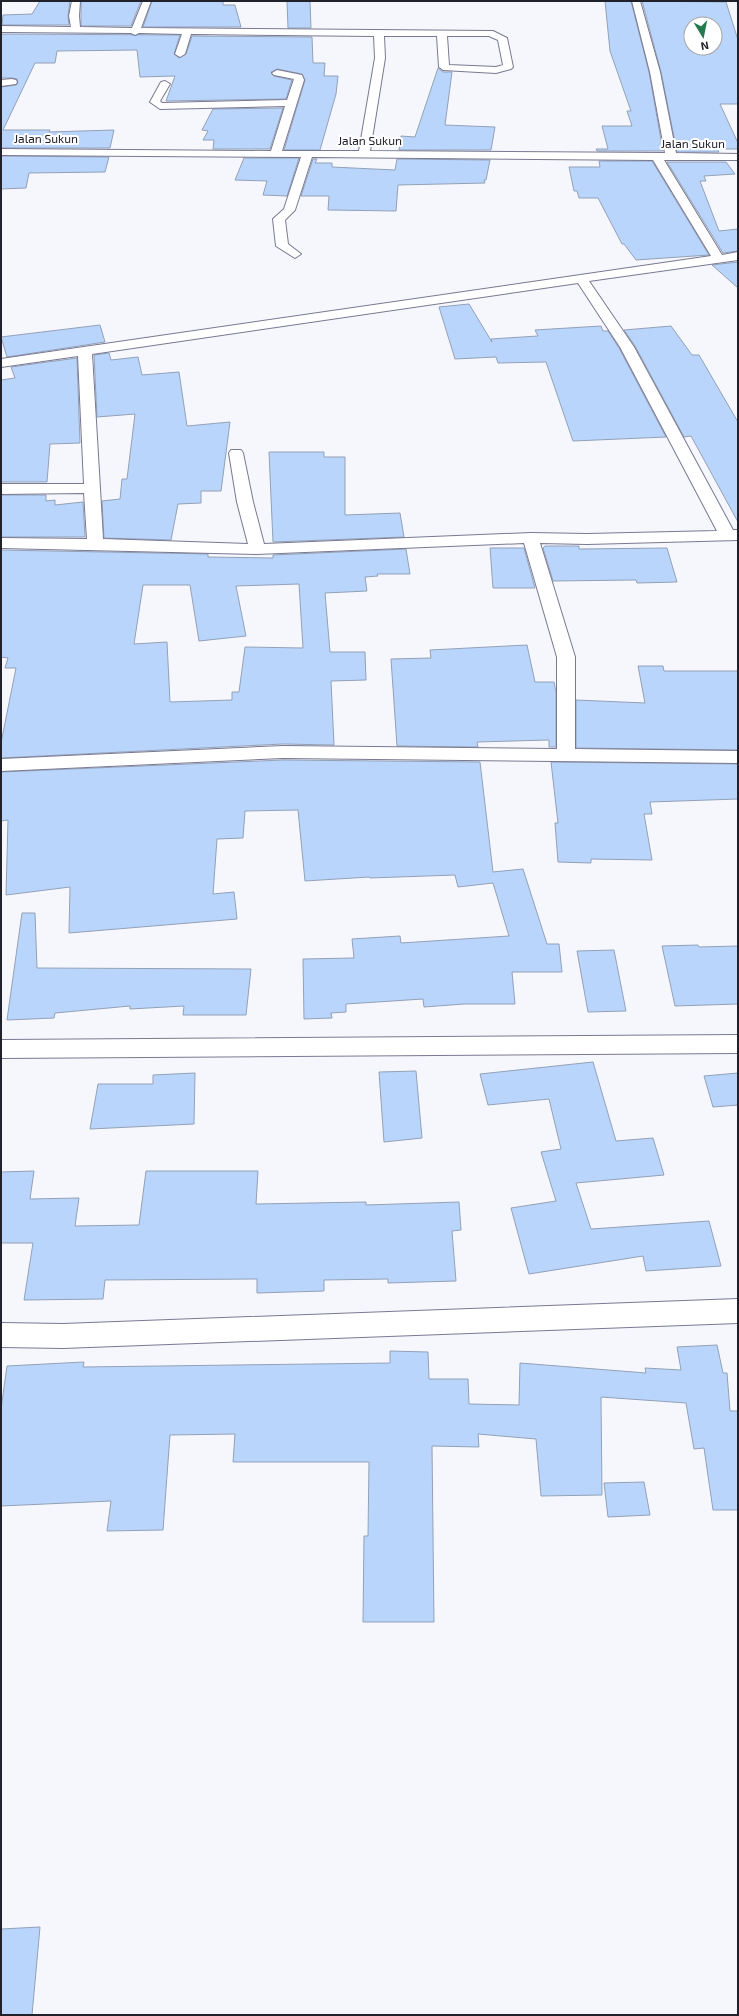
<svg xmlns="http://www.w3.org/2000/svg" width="739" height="2016" font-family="'Exo 2',sans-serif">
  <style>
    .building { fill: #bad5fb; stroke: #92a1b8; fill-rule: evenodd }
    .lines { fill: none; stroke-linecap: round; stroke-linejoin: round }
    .street-casing { stroke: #787992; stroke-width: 2 }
    .street { fill: #fff; fill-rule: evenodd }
    .labels { text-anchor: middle; stroke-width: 4; stroke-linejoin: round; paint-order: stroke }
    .far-street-label { font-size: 12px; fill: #21212b; stroke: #fff }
  </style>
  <rect width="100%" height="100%" fill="#f6f7fc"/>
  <path class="building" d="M40 1H70L68 16 69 25H2L3 15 32 14Z
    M81 1H141L131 26H81Z
    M152 1H223V5H235L241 27H143Z
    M287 1H310L311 28H288Z
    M605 1H631L649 72 663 151H597L596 149H608L602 126H632L627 111H631L610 51Z
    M642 1 726 2 738 40V104H720L738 143V149H717L719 152H677L661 72ZM691 24H715V48H691Z
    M1 34 180 35 174 54 179 58 186 54 192 36 312 37 313 63H325L324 76H338L336 94 320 150H284L305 80 302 74 277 69 271 72 274 76 292 80 286 99 166 101 175 76 140 77 137 50 57 51 55 63H35L3 130H50L49 132 114 130 110 148H1V87L16 85 18 83 17 79 12 78H1Z
    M438 68 443 72H452L445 125 495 127 491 150H399L401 136 415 137Z
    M283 108 270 149H213L214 140H203L208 131 202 130 213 109Z
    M1 156 109 157 105 172 29 173 26 188 1 189Z
    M244 158H299L287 196 263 195 267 181 235 180Z
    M313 159H317L315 163H332V167L395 170 397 159 490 160 486 180H484L485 183 398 185 396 211 328 210 329 196H301Z
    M599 161H652L709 255 636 260 624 244H622L598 198H579L577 191H574L569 167H600Z
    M667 162H726L735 174 704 176 706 181H700L719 231 738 229V251L723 253Z
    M738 262V288L712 265Z
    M469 304 492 342 491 339 538 336 535 330 601 326 603 331H608L619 348 666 437 573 441 546 362 498 363 496 357 455 359 439 307Z
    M100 325 105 342 7 357 1 337Z
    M671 326 692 355H699L738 422V522L691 436 684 437 635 346 624 330Z
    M109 353 111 360 138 357 142 375 179 372 187 426 230 422 221 491H201V503L178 504 171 540 104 538 102 501 120 499 122 479H127L135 414 97 417 94 355Z
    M77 358 80 443 50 444 47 482H1V380L15 378 11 367Z
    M269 452H324V457H345V515L400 513 404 537 273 542Z
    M1 495H46V501L55 500V505L83 502 85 537H1Z
    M545 546H579V549L667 548 677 582 637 583 636 580 553 581 543 548Z
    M490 548H524L535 588H493Z
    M406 549 410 574H377L378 576 365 577 367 591 325 593 330 652H365L366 680 331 681 334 745 283 744 1 758V743L16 668H5L8 658 1 657V550L208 554V557L273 558V555ZM299 584 303 648 245 647 239 692H232V700L170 702 167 642 134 644 143 585H190L199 641 246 636 236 586Z
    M527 645 535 682H554L556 692V747H549V740L477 742 478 747 397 746 391 659 431 658 430 650Z
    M638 666H663L664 671H738V750L576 748V700L645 703Z
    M283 760 480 762 493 872 523 869 547 944H559L562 972H512L515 1004H464L424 1007 423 999 346 1004V1012L331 1013 332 1018 304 1019 303 959 354 958 352 939 400 936 401 943 509 936 493 883 458 887 455 875 370 878 369 877 305 881 298 810 245 811 243 838 217 839 213 894 234 892 237 919 69 933 70 887 6 895 8 820 1 821V772Z
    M551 762 738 764V799L650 802 652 814H644L652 860 591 859V863L558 862 555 823H558Z
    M22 913H35L37 968 251 969 246 1015H183L184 1006 130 1009V1006L55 1013 54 1018 7 1020Z
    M698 945 699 947 738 946V1004L675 1006 662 946Z
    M614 950 626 1011 588 1012 577 951Z
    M593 1062 616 1141 653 1138 664 1175 576 1183 591 1229 709 1221 721 1266 646 1271 643 1256 529 1274 511 1208 556 1201 541 1152 561 1149 549 1099 488 1105 480 1074Z
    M416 1071 422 1138 384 1142 379 1072Z
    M195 1073 194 1124 90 1129 98 1084H153V1075Z
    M738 1073V1105L713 1107 704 1076Z
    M34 1171 30 1199 79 1198 75 1226 139 1225 146 1171H258L256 1204 366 1202V1205L459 1202 461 1230 452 1231 456 1281 388 1283V1279L324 1280V1291L257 1293V1279L105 1280 103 1299 24 1300 33 1243H1V1172Z
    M717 1345 723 1373H727L730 1411H738V1510H713L704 1448 694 1449 686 1403 601 1397 602 1495 541 1496 536 1439 478 1434 479 1447 432 1446 434 1622H363L364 1536H368L369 1462H233L235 1434 170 1435 163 1530 107 1531 111 1501 1 1506V1409L7 1366 84 1362 83 1367 390 1363V1351L428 1352 429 1379H468L469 1404 519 1405 520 1363 646 1373 645 1368 681 1370 677 1347Z
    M644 1482 650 1515 608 1517 604 1483Z
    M40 1927 32 2015H1V1929Z"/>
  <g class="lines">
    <defs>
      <path id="street" d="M72 1H80L79 16 80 27 132 28 143 1H151L141 28 493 31 507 38 513 67 511 69 496 73 443 70 439 67 437 36H384L385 58 370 151 665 153 650 72 632 1H640L660 72 676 153 738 154V160H664L722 255 738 252V260L589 281 634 347 733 530H738V540L587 544 540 543 575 657V749L738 751V763L283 758 1 771V759L283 746 557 749V657L524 543 257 554 1 548V538L87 539 84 493 1 494V484H84L78 356 1 367V359L711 256 653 160 312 157 295 210 285 220 288 244 301 254 295 258 276 246 273 219 284 209 301 157 1 155V149L271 151 285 106 160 109 150 102 161 82 165 81 170 84 160 101 162 103 287 100 294 79 274 75 272 73 277 70 302 75 304 80 282 151H359L375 58 374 36 191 34 185 54 180 57 175 54 182 34 139 33 135 35 131 33 1 32V26L71 27 69 16ZM447 36H489L498 40 503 65 496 67 449 65ZM578 283 620 347 717 531 587 534 531 533 264 544 253 502 243 453 241 450H231L229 453 237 502 248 544 103 539 92 354Z
        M12 79 16 80 17 82 16 84 1 86V80Z
        M738 1035V1053L1 1058V1040Z
        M738 1299V1323L63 1348 1 1347V1323L63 1324Z"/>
    </defs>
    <use href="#street" class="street-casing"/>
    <use href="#street" class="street"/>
  </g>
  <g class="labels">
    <g class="far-street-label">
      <text x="46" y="143">Jalan Sukun</text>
      <text x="370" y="145">Jalan Sukun</text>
      <text x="693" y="148">Jalan Sukun</text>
    </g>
  </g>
  <rect width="739" height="2016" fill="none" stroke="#21212b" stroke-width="4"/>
  <g transform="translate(703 36) rotate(170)"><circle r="19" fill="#ffffff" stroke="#a6a6aa"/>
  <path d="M0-3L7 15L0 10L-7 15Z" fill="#227a4e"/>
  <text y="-6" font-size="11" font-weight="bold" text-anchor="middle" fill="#21212b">N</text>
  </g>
</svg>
